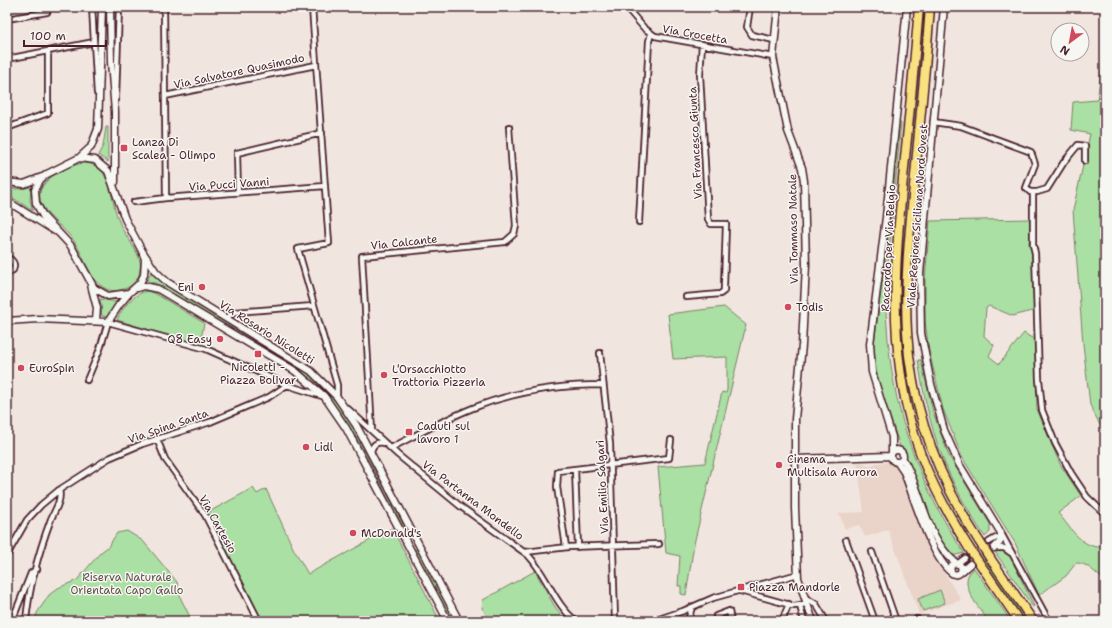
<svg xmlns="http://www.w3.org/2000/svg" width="1112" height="628" font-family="'Shantell Sans',sans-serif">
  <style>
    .built { fill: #ead3c8 }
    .green { fill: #aae0a3; stroke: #7a8067 }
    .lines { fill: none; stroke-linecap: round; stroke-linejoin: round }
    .street-tunnel { stroke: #d0bebb; stroke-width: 4.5; stroke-dasharray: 4.5 2; stroke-linecap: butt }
    .secondary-tunnel { stroke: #d0bebb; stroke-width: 6; stroke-dasharray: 6 3; stroke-linecap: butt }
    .street-casing { stroke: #4a1f2b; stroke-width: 8 }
    .secondary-casing { stroke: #4a1f2b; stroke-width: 9 }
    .highway-casing { stroke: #4a1f2b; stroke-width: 11 }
    .street { stroke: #f6f6f2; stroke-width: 4.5 }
    .secondary { stroke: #f6f6f2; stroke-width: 6 }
    .highway { stroke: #f9e181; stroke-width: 8 }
    .highway-bridge-casing { stroke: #4a1f2b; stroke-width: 11; stroke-linecap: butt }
    .highway-bridge { stroke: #f9e181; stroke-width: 8 }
    .poi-dot { fill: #d1495b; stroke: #f6f6f2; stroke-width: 1.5 }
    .labels { text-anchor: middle; stroke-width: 3; stroke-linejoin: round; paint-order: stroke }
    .street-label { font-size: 11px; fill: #4a1f2b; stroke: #f6f6f2 }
    .poi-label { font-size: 11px; fill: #4a1f2b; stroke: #f6f6f2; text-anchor: start }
    .park-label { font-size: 11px; fill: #624f49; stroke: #f6f6f2 }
  </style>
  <rect width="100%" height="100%" fill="#f1e6df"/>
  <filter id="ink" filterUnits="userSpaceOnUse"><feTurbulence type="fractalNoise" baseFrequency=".025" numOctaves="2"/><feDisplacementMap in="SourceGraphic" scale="8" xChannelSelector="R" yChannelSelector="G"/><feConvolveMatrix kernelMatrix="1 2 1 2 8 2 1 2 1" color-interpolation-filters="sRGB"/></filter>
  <g filter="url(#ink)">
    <path class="built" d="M889 462 900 469 936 559 961 600 919 614 888 530 865 537 859 525 845 529 839 513 864 512 857 463H864L866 466H873L876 463Z"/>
    <path class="green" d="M1102 66H1105V435L1090 405 1083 344 1073 210 1090 134 1071 130 1073 102 1097 100Z
      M899 123H901C898 159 894 196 891 232 888 263 884 295 887 326 892 410 918 483 964 553L952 556 940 542 906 461 904 453 900 447 880 386 876 371 874 344 889 229Z
      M106 127H108V162L98 155 103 146Z
      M83 163C91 163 99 166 104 174 113 190 113 210 121 226 126 237 137 249 140 261 141 267 140 273 137 279 133 285 127 289 120 290 93 296 86 258 74 241 65 228 49 219 42 205 30 182 67 166 83 163Z
      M7 187 16 189 31 187 30 200 33 211 7 194Z
      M1031 219 1029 244 1033 256 1035 310 1013 316 989 306 986 308 984 336 994 345 989 356 999 364 1024 333 1035 340 1037 409 1060 464 1081 496 1058 513C1070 527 1084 552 1105 546V581C1097 575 1087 562 1076 563L1066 576 1039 595 1015 543 962 457 943 409 929 351 925 321V280L930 221Z
      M151 272 165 285 293 362 314 378 328 391 350 422 407 532 404 531C373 472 349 403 291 365L155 283 147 281Z
      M147 291 156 294 204 323 200 345 117 320C121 309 134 293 147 291Z
      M100 299 117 302 107 317 102 316Z
      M724 307 746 325 694 544 686 595 681 594V586H678L680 556 666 553 658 467 705 463 722 392 726 393 727 390V357L673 359 668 314Z
      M918 360H921L933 412 949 456 990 524V532L985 537C945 477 929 431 918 360Z
      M253 488 257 494 266 489 293 548 308 574 392 528 440 621H261L207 513Z
      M127 531 143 541 177 582 181 599 192 621H35L37 613 49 595 58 588 77 580 101 552 108 547 117 533Z
      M416 549 419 551 455 621H451L415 552Z
      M1002 551 1010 556 1034 606 1033 607 995 552Z
      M986 559 1029 621H1023L982 562Z
      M974 568 1011 621H982L986 618C977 604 956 582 974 568Z
      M535 571 555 607 566 621H490L482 608 483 600Z
      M940 590 945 603 923 611 918 599Z"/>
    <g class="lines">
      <path class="street-tunnel" d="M965 558 989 542"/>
      <path class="secondary-tunnel" d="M970 564 994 548"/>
      <defs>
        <path id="street" d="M92 7 97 93
          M164 7 166 198
          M312 7 329 243 298 249 337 385V397
          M626 7 644 28 655 36 773 57
          M750 7 747 27 752 35 774 40
          M7 19 47 12
          M7 59 94 42
          M165 96 316 65
          M116 98 119 7
          M933 122 961 126 1031 152 1035 164 1026 188 1030 192H1037L1047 189 1064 162 1078 145 1085 146V161
          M7 128 48 113V51
          M238 193 237 153 322 133
          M1033 193V245L1035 253 1039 379 1042 410 1055 443 1071 473 1087 497 1105 514
          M134 202 166 198 325 186
          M639 222 649 41 651 34
          M7 257C12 260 16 263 13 270L7 274
          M686 297 720 294 724 291V287L726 224H711L708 219 700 75 702 44
          M226 318 235 312 313 306
          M600 353 610 444 615 621
          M87 380 100 349 108 322 206 349 287 385 322 396
          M347 408 398 455 460 506 528 555C547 575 554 604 576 621
          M372 431 362 256 505 242 514 234 516 226 509 127
          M157 439 165 459 205 515 259 621
          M391 448C418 434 445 419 473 408 513 392 560 385 603 385
          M371 453C372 445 376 441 385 443
          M575 469 578 547
          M1001 533 1049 621
          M846 540 875 621
          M989 542 996 538H1002
          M566 547 557 487 558 471 669 458 671 440
          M994 548H1004L1011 553
          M525 552 568 547 659 544
          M872 552 896 621
          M7 555 27 520 41 505 59 490 109 458 142 444 210 422 269 397 287 385
          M957 564 965 558
          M740 591 794 606 806 604
          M804 597 816 604 826 621
          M800 606 804 621
          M716 616 729 611 731 621
          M917 619V621
          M12 621 31 573 37 569
          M26 621C29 587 39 551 51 519 55 510 62 500 59 490
          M653 621 683 611 713 598 798 574
          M688 621 692 607
          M782 621 789 604"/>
        <path id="secondary" d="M110 7 111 62 115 112V182
          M778 7 773 57 788 131 802 168 804 181 806 265 802 345 795 419V508L798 578 813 621
          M944 7 920 274 921 333 931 384 944 430 959 464 1001 533 1000 542 994 548
          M79 158 95 160 108 171 125 219 142 251 145 259 144 275 140 283 129 293 108 296 94 288 71 246 43 216 36 203 35 190 40 180 47 174Z
          M79 158 91 147 98 129 102 7
          M7 182 24 184 42 177
          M7 201 55 231
          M142 251 156 272 167 282 311 371 337 397 356 425 459 621
          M91 285 97 308 96 320
          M134 289 144 286 158 289 295 371 324 396 346 428 448 621
          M7 321 38 319 108 322 119 305 129 293
          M891 456a6 6 0 1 1 12 0a6 6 0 1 1-12 0Z
          M892 452V437L872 372 870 344 886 217 907 7
          M795 459 890 456
          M903 459C923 492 925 538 956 563
          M898 463 904 472C914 497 931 558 952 573
          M950.5 569a5.5 5.5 0 1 1 11 0a5.5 5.5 0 1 1-11 0Z
          M962 571 970 564"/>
        <path id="highway" d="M919 7C915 57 910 108 905 158 896 252 886 342 914 434 926 475 947 513 969 548
          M930 7C926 63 920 119 915 176 910 227 904 280 907 332 911 408 938 478 979 541
          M990 558 1033 621
          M980 564 1019 621"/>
      </defs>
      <use href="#street" class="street-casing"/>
      <use href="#secondary" class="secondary-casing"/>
      <use href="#highway" class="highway-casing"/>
      <use href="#street" class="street"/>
      <use href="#secondary" class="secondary"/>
      <use href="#highway" class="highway"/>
      <defs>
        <path id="highway-bridge" d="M979 541 990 558
          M969 548 980 564"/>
      </defs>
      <use href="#highway-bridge" class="highway-bridge-casing"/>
      <use href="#highway-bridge" class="highway-bridge"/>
    </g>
  </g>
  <g class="poi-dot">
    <rect x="120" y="144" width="8" height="8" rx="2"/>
    <circle cx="202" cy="287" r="4"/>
    <circle cx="788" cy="307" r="4"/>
    <circle cx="220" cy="339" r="4"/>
    <rect x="254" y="350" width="8" height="8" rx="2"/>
    <circle cx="21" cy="368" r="4"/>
    <circle cx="384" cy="375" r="4"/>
    <rect x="405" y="428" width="8" height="8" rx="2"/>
    <circle cx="306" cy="447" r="4"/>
    <circle cx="779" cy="465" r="4"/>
    <circle cx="353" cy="533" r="4"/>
    <rect x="737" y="583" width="8" height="8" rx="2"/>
  </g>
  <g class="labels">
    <g class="street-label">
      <text transform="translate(695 34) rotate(10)" y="4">Via Crocetta</text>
      <text transform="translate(239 71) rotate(-12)" y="4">Via Salvatore Quasimodo</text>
      <text transform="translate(695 143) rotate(-93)" y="4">Via Francesco Giunta</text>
      <text transform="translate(229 184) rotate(-4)" y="4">Via Pucci Vanni</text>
      <text transform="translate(917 216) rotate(-86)" y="4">Viale Regione Siciliana Nord Ovest</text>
      <text transform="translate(793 229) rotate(-91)" y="4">Via Tommaso Natale</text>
      <text transform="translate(404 242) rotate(-6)" y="4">Via Calcante</text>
      <text transform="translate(888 248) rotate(-87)" y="4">Raccordo per Via Belgio</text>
      <text transform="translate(267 332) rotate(32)" y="4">Via Rosario Nicoletti</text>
      <text transform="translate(168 426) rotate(-19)" y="4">Via Spina Santa</text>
      <text transform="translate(602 487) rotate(-93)" y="4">Via Emilio Salgari</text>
      <text transform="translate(473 500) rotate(37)" y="4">Via Partanna Mondello</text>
      <text transform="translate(218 524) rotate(61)" y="4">Via Cartesio</text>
    </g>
    <g class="poi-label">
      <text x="132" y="146">Lanza Di<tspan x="132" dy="13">Scalea - Olimpo</tspan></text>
      <text x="194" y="291" text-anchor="end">Eni</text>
      <text x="796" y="311">Todis</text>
      <text x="212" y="343" text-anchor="end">Q8 Easy</text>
      <text x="258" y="371" text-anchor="middle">Nicoletti -<tspan x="258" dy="13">Piazza Bolivar</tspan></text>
      <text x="29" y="372">EuroSpin</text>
      <text x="392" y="373">L'Orsacchiotto<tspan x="392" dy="13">Trattoria Pizzeria</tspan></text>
      <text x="417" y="430">Caduti sul<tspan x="417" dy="13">lavoro 1</tspan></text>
      <text x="314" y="451">Lidl</text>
      <text x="787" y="463">Cinema<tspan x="787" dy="13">Multisala Aurora</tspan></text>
      <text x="361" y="537">McDonald's</text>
      <text x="749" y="591">Piazza Mandorle</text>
    </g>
    <g class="park-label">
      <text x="127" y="581">Riserva Naturale<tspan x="127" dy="13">Orientata Capo Gallo</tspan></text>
    </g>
  </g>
  <rect width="1112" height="628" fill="none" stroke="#f6f6f2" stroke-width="24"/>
  <rect x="12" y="12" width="1088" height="604" fill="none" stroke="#4a1f2b" stroke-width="1.5" filter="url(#ink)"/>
  <g transform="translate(1070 42) rotate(212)"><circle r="19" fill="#f6f6f2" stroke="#b1a0a2"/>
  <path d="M0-3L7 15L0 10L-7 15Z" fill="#d1495b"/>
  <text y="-6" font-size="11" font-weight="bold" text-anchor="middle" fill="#4a1f2b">N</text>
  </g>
  <path d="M24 40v6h82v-6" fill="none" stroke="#4a1f2b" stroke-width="2"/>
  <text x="30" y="40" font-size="12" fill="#4a1f2b" stroke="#f6f6f2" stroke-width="3" paint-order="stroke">100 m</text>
</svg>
